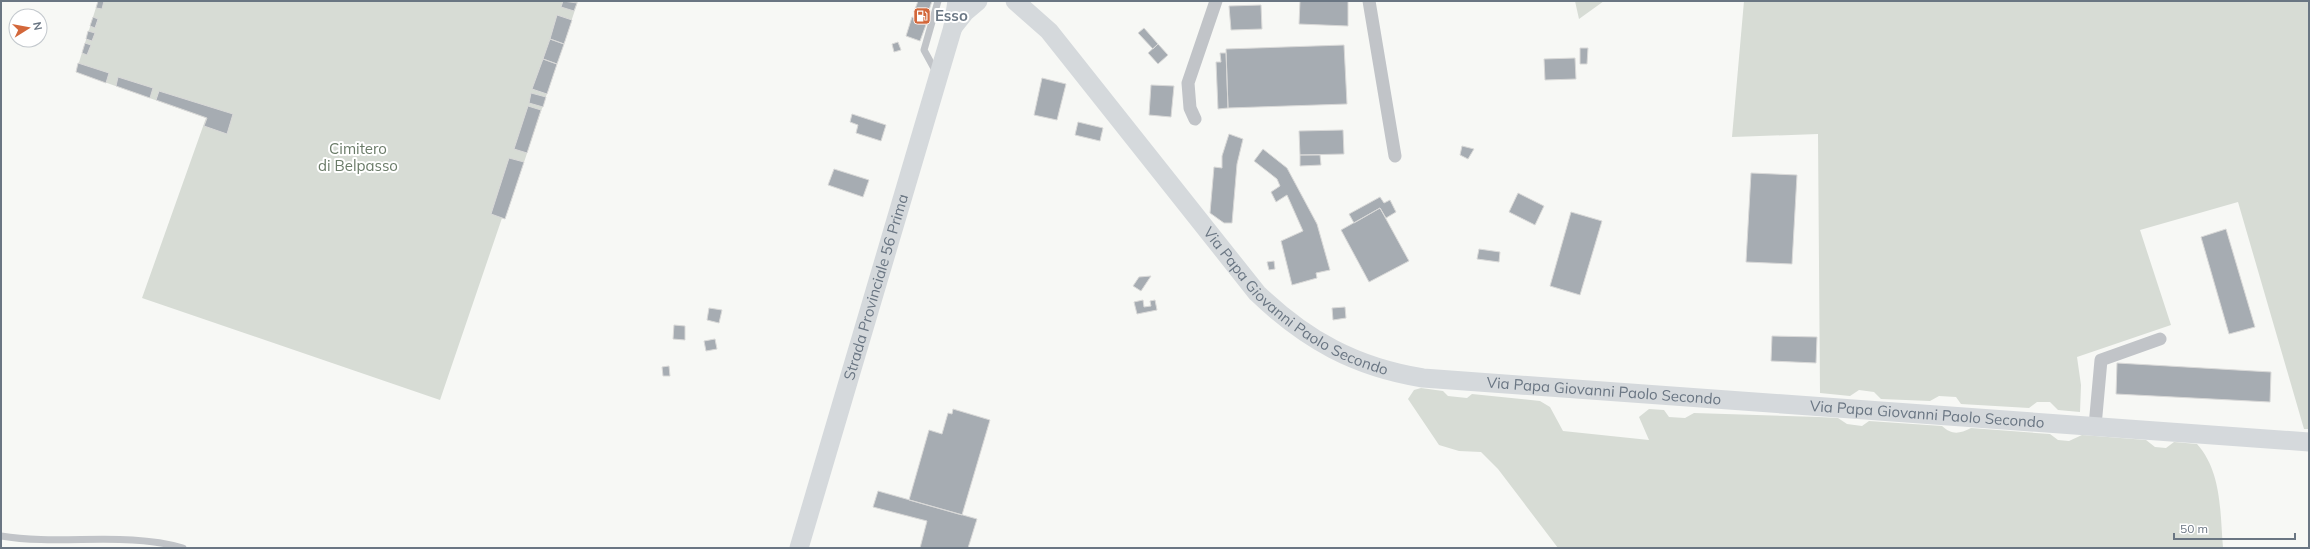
<svg xmlns="http://www.w3.org/2000/svg" width="2310" height="549" font-family="Mulish,sans-serif">
  <style>
    .green { fill: #d7dcd5 }
    .building { fill: #a6acb2; stroke: #d9d9d8 }
    .lines { fill: none; stroke-linecap: round; stroke-linejoin: round }
    .lane { stroke: #c1c4c8; stroke-width: 7 }
    .street { stroke: #c1c4c8; stroke-width: 13 }
    .secondary { stroke: #d5d9dc; stroke-width: 19 }
    .labels { text-anchor: middle; stroke-width: 4; stroke-linejoin: round; paint-order: stroke }
    .poi-label { font-size: 15px; font-weight: bold; fill: #6a7683; stroke: #fff; text-anchor: start }
    .park-label { font-size: 15px; fill: #6a7b68; stroke: #fff }
    .street-label { font-size: 15px; fill: #6a7683; stroke: #fff }
  </style>
  <rect width="100%" height="100%" fill="#f7f8f5"/>
  <path class="green" d="M98 1H578L505 219 502 218 440 400 142 298 206 118 76 72Z
    M1575 1H1604L1579 19Z
    M1744 1H2309V429H2304L2238 202 2140 230 2171 325 2077 357 2081 385 2080 412 2058 410 2050 402H2037L2029 408 1961 404 1956 397 1939 396 1930 401 1881 399 1874 392 1859 390 1850 396 1820 393 1818 134 1732 137Z
    M1421 388 1443 391 1448 396 1467 398 1472 394 1540 401 1550 407 1563 431 1649 440 1639 417 1649 409 1664 410 1669 417 1685 418 1694 413 1819 417 1838 418 1847 424 1862 426 1869 421 1942 426C1952 435 1959 434 1971 428L2050 434 2058 440 2069 441 2082 435 2146 440 2155 447 2166 448 2174 442 2197 444C2222 472 2220 512 2223 548H1558L1498 469 1481 452 1459 451 1439 445 1408 399 1414 390Z"/>
  <path class="building" d="M98 1H104L102 9 96 8Z
    M563 1 577 3 574 11 561 7Z
    M918 1H932L927 16 914 12Z
    M1300 1H1348V26L1299 24Z
    M1261 5 1262 29 1231 30 1229 6Z
    M557 15 572 20 564 44 550 39Z
    M93 17 98 19 95 28 90 26Z
    M912 17 927 22 920 41 906 36Z
    M1144 28 1158 44 1153 49 1138 33Z
    M88 31 95 33 92 41 86 39Z
    M550 39 564 44 557 64 543 59Z
    M898 42 901 50 894 52 892 44Z
    M85 43 91 45 87 55 82 53Z
    M1158 44 1168 55 1158 64 1148 53Z
    M1344 45 1347 104 1228 108 1226 49Z
    M1580 48H1588L1587 64H1580Z
    M1220 53H1226L1228 108 1218 109 1216 62H1221Z
    M1575 58 1576 79 1545 80 1544 59Z
    M543 59 557 64 547 94 532 89Z
    M78 63 109 73 106 83 76 72Z
    M118 77 153 88 150 98 116 86Z
    M1042 78 1066 84 1057 120 1034 115Z
    M1151 85 1174 86 1171 117 1149 115Z
    M159 91 233 114 227 134 204 126 207 118 156 100Z
    M531 93 546 97 543 107 529 103Z
    M528 106 541 110 527 153 514 149Z
    M852 114 886 125 881 141 856 133 858 125 850 122Z
    M1078 122 1103 128 1100 141 1075 135Z
    M1343 130 1344 154 1300 155 1299 131Z
    M1229 134 1243 139 1237 164 1232 223H1224L1210 213 1214 167 1222 168V156Z
    M1462 146 1474 149 1468 159 1460 155Z
    M1263 149 1287 168 1317 224 1330 270 1316 273 1317 278 1292 285 1281 241 1303 231 1287 195 1276 202 1271 192 1280 186 1277 179 1254 161Z
    M1300 155H1320L1321 165 1300 166Z
    M509 158 524 162 505 219 491 214Z
    M834 169 869 180 863 197 828 185Z
    M1751 173 1797 175 1792 264 1746 262Z
    M1518 193 1544 206 1535 225 1509 212Z
    M1380 197 1384 203 1390 200 1396 212 1386 218 1380 208 1354 223 1349 214Z
    M1380 208 1409 261 1369 282 1341 230Z
    M1571 212 1602 221 1580 295 1550 286Z
    M2226 229 2255 327 2229 334 2201 237Z
    M1479 249 1500 252 1499 262 1477 259Z
    M1274 261 1275 269 1269 270 1267 262Z
    M1151 276 1141 291 1133 286 1139 277Z
    M1143 300 1144 307 1151 306 1150 301 1155 300 1157 310 1137 314 1134 302Z
    M1345 307 1346 318 1333 320 1332 308Z
    M709 308 722 310 719 323 707 320Z
    M674 325 685 326V340L673 339Z
    M1772 336 1817 337 1816 363 1771 361Z
    M715 339 717 349 706 351 704 341Z
    M2117 363 2271 372 2270 402 2116 394Z
    M669 366 670 376H663L662 367Z
    M953 409 990 420 962 515 909 500 929 430 942 434 948 413 952 414Z
    M878 491 977 519 968 548H920L927 521 873 507Z"/>
  <g class="lines">
    <path class="lane" d="M936 72 924 50 938 1
      M1 536C61 546 124 531 183 548"/>
    <path class="street" d="M1369 1 1395 156
      M1195 119 1190 108 1188 83 1216 1
      M2095 426 2101 360 2160 339"/>
    <g class="secondary">
      <path id="s1" d="M1015 1 1049 31 1257 293C1306 340 1355 367 1423 378L2309 442"/>
      <path d="M953 27 965 12 978 1"/>
      <path id="s2" d="M799 548 953 27 957 1"/>
    </g>
  </g>
  <defs>
    <symbol id="fuel-square" viewBox="-11 -11 22 22"><rect x="-9" y="-9" width="18" height="18" rx="4" fill="#d3673a" stroke="#fff"/><path d="M-5.5-6h7V0h2V4h1.3V-2.5L3-4.5l.8-.8L6-3V5H2.5V1h-1V6h-7ZM-4.2-4.7v3.2H.2V-4.7Z" fill="#fff"/></symbol>
  </defs>
  <g fill-rule="evenodd">
    <use href="#fuel-square" x="912" y="6" width="20" height="20"/>
  </g>
  <g class="labels">
    <g class="poi-label">
      <text x="935" y="21">Esso</text>
    </g>
    <g class="park-label">
      <text x="358" y="154">Cimitero<tspan x="358" dy="17">di Belpasso</tspan></text>
    </g>
    <g class="street-label">
      <text dy="5" stroke="none"><textPath href="#s2" startOffset="272">Strada Provinciale 56 Prima</textPath></text>
      <text dy="5" stroke="none"><textPath href="#s1" startOffset="416">Via Papa Giovanni Paolo Secondo</textPath></text>
      <text dy="5" stroke="none"><textPath href="#s1" startOffset="751">Via Papa Giovanni Paolo Secondo</textPath></text>
      <text dy="5" stroke="none"><textPath href="#s1" startOffset="1075">Via Papa Giovanni Paolo Secondo</textPath></text>
    </g>
  </g>
  <rect width="2310" height="549" fill="none" stroke="#6a7683" stroke-width="4"/>
  <g transform="translate(28 28) rotate(79)"><circle r="19" fill="#ffffff" stroke="#c3c8cd"/>
  <path d="M0-3L7 15L0 10L-7 15Z" fill="#d3673a"/>
  <text y="-6" font-size="11" font-weight="bold" text-anchor="middle" fill="#6a7683">N</text>
  </g>
  <path d="M2174 533v6h121v-6" fill="none" stroke="#6a7683" stroke-width="2"/>
  <text x="2180" y="533" font-size="12" fill="#6a7683" stroke="#ffffff" stroke-width="3" paint-order="stroke">50 m</text>
</svg>
